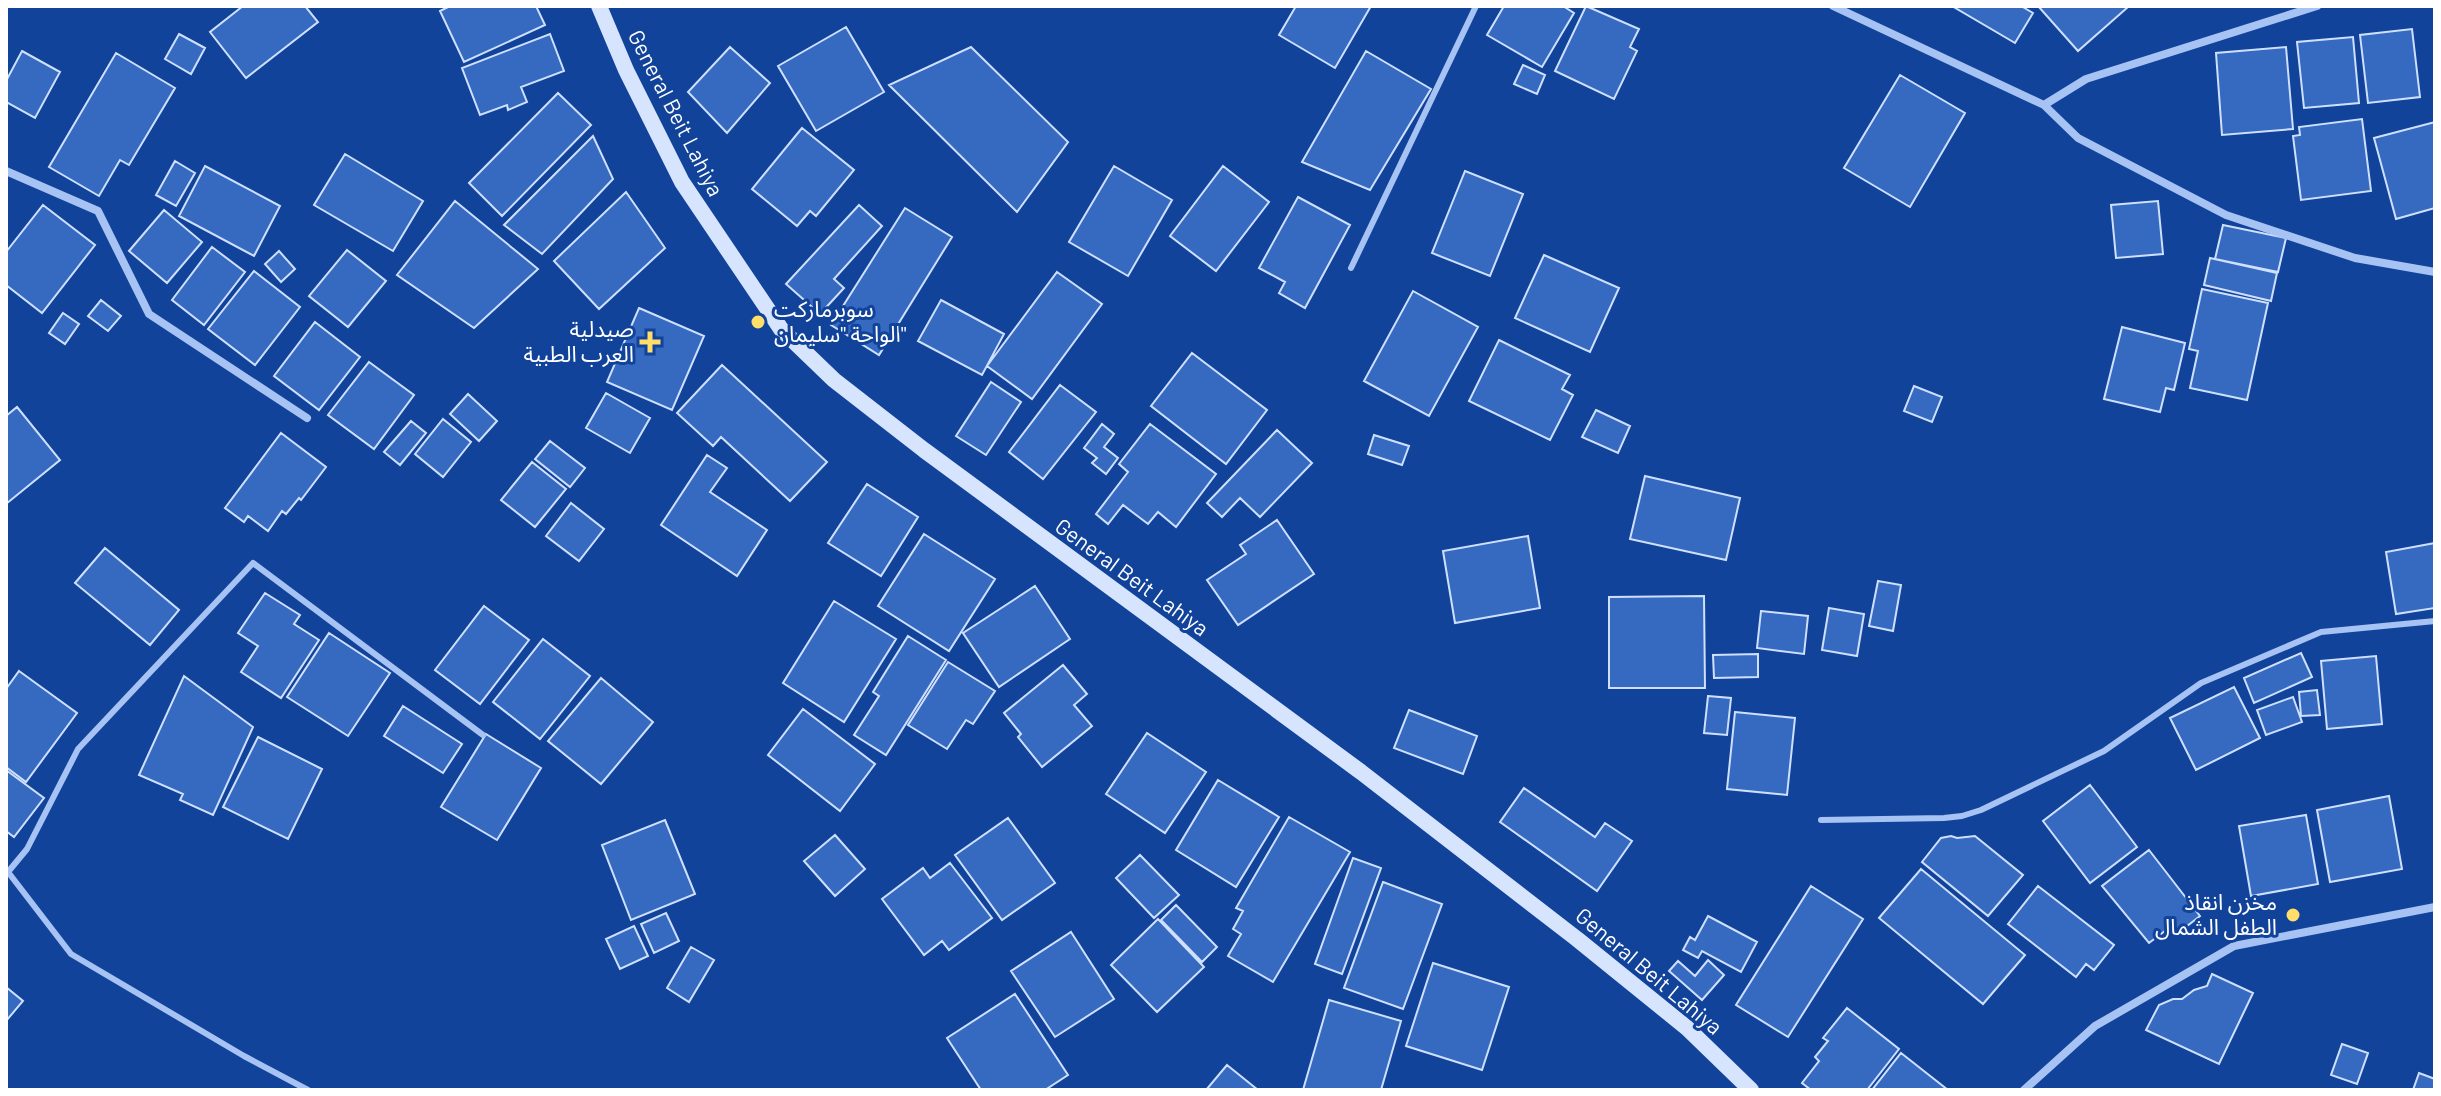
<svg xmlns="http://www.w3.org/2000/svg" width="2441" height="1096" font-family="Barlow,'Noto Sans Arabic',sans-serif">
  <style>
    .building { fill: #366ac0; stroke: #cee0fd; stroke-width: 2 }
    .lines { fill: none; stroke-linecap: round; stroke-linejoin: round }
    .service { stroke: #a6c3f4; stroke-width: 6 }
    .minor { stroke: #a6c3f4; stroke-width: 8 }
    .secondary { stroke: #d6e4fd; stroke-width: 16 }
    .poi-dot { fill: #ffdf69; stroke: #12439a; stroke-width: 3 }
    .labels { text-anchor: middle; stroke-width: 6; stroke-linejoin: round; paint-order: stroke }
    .street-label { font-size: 22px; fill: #fff; stroke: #12439a }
    .poi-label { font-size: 22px; fill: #fff; stroke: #12439a; text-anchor: end }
  </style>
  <rect width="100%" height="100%" fill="#12439a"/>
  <path class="building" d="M243 6H305L318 22 246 78 210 32Z
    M450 6H536L545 25 464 62 440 11Z
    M1296 6H1371L1335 68 1279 35Z
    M1504 6H1563L1574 13 1542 67 1487 35Z
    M1586 6 1639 29 1630 47 1637 51 1614 99 1555 71Z
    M1952 6H2021L2033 13 2015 43Z
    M2038 6H2127L2128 7 2078 51Z
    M846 27 884 92 816 131 778 66Z
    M2412 29 2420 97 2368 103 2360 35Z
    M179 34 205 48 191 74 165 59Z
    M550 34 564 71 521 87 527 102 508 110 507 105 480 115 462 68Z
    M2353 37 2359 103 2304 108 2297 42Z
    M730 47 770 83 727 133 688 92Z
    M971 47 1068 142 1017 212 889 85Z
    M2286 47 2293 129 2222 135 2216 53Z
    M22 51 60 72 35 118 6 102V81Z
    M1366 51 1431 89 1370 190 1302 162Z
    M116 53 175 88 129 165 120 160 99 196 49 167Z
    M1523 65 1545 75 1537 94 1514 84Z
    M1900 75 1965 113 1910 207 1844 168Z
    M558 93 591 125 502 216 469 183Z
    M2362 119 2371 191 2301 200 2293 136 2300 135 2299 127Z
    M2435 122V208L2396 219 2374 138Z
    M802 128 854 170 816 216 810 211 797 226 752 189Z
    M593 136 613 179 542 254 504 225Z
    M345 154 423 201 393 251 314 205Z
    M175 161 195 173 176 206 156 195Z
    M205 166 280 206 254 256 179 216Z
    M1114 166 1172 200 1128 276 1069 242Z
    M1223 166 1269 202 1216 271 1170 236Z
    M1465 171 1523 194 1490 276 1432 253Z
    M626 192 665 248 599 309 554 261Z
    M1298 197 1350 225 1305 308 1279 293 1285 282 1259 268Z
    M455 201 538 269 474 328 397 275Z
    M2158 201 2163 254 2116 258 2111 205Z
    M43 205 95 245 42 313 6 285V252Z
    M859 205 882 226 834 279 844 288 820 314 786 284Z
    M905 208 952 237 879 355 831 325Z
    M164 210 202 242 167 283 129 251Z
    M2223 225 2286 238 2278 272 2215 259Z
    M212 247 245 272 204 325 172 300Z
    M347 250 386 281 348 327 309 296Z
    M279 251 295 269 281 282 265 264Z
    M1544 255 1619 288 1590 352 1515 318Z
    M2210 258 2277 273 2271 301 2204 285Z
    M254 271 300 307 255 365 208 329Z
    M1057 272 1102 304 1032 399 987 366Z
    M2202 289 2268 303 2247 400 2190 388 2198 351 2189 349Z
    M1413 291 1478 327 1429 416 1364 381Z
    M101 300 121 316 108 331 88 316Z
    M941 300 1004 334 982 375 918 341Z
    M639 308 704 336 672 410 607 382Z
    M63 313 79 324 65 344 49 333Z
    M315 322 360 357 319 410 274 376Z
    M2122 327 2185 343 2174 390 2166 388 2160 412 2104 399Z
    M1499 340 1570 375 1562 389 1573 395 1550 440 1469 401Z
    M1192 353 1267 410 1226 464 1151 406Z
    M369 362 414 395 374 449 328 415Z
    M722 365 827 462 790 501 721 437 713 446 677 413Z
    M991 382 1021 402 986 455 956 436Z
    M1060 385 1096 412 1043 479 1009 452Z
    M1914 386 1942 397 1932 422 1904 411Z
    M606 393 650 418 630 453 586 428Z
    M468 394 497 421 479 441 450 414Z
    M17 407 60 460 6 504V416Z
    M1596 410 1630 426 1618 453 1582 437Z
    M443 419 471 442 443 477 415 454Z
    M411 421 426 433 400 465 384 452Z
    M1102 424 1114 434 1104 447 1118 458 1106 474 1092 463 1097 458 1084 448Z
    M1150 424 1216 474 1176 527 1158 512 1148 524 1123 505 1108 524 1096 514 1128 472 1119 464Z
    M1277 430 1312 463 1260 517 1240 498 1222 517 1207 503Z
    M281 433 326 467 301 500 299 498 286 514 282 511 268 531 248 516 244 522 225 508Z
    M1374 435 1409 446 1402 465 1368 454Z
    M550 441 585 468 570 487 535 459Z
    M707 455 727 468 710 492 767 530 737 576 661 525Z
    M532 462 566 489 535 527 501 500Z
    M1645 476 1740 498 1726 560 1630 539Z
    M867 484 918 517 881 576 828 543Z
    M571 503 604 529 579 561 546 536Z
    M1277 520 1314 574 1238 625 1207 580 1246 554 1240 545Z
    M924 534 995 579 949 651 878 606Z
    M1528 536 1540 608 1455 623 1443 551Z
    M2435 543V608L2396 614 2386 552Z
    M105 548 179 610 150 645 75 583Z
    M1878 581 1901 585 1893 631 1869 626Z
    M1035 586 1070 639 999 687 963 633Z
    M265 593 300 615 294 624 319 640 281 698 241 672 258 646 238 633Z
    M1704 596 1705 688H1609V597Z
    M834 601 896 639 844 722 783 683Z
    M484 606 529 640 480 704 435 670Z
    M1829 608 1864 614 1857 656 1822 650Z
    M1761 611 1808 616 1804 654 1757 648Z
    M329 633 390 673 348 736 287 697Z
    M908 636 946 660 886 755 854 735 879 696 873 692Z
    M543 639 590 676 540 739 493 702Z
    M2301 653 2312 677 2254 703 2244 678Z
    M1758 654V677L1714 678 1713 655Z
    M2376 656 2382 724 2327 729 2321 661Z
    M948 662 995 691 973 724 966 720 947 749 908 725Z
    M1063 665 1087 694 1074 705 1092 726 1042 767 1018 737 1021 734 1004 713Z
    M19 671 77 713 26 782 6 767V689Z
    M184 676 253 727 213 815 180 800 183 794 139 775Z
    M601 678 653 722 601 784 548 741Z
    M2234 687 2260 738 2196 770 2170 718Z
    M2317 690 2320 715 2301 716 2299 692Z
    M1708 696 1731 698 1727 735 1704 733Z
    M2293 697 2302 722 2266 735 2257 710Z
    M403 706 462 744 443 773 384 736Z
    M803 709 875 764 840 811 768 755Z
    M1409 710 1477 736 1463 774 1394 748Z
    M1735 712 1795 718 1787 795 1727 789Z
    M1147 733 1206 772 1165 833 1106 794Z
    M486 734 541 768 497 840 441 807Z
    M258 737 322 769 288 839 223 807Z
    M6 770 44 798 14 837 6 831Z
    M1218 780 1279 817 1236 887 1176 850Z
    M2090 785 2137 847 2090 883 2043 821Z
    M1524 788 1595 837 1605 823 1632 841 1597 891 1500 822Z
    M2389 796 2402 869 2330 882 2317 810Z
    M2306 815 2318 884 2251 896 2239 826Z
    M1289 817 1350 852 1273 982 1228 956 1241 934 1233 929 1243 911 1236 908Z
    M1008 818 1055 883 1002 920 955 855Z
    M665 820 695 894 631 920 602 845Z
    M835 835 865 869 835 896 804 861Z
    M1951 836 1957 838 1975 836 2023 875 1988 916 1922 862 1941 838Z
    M2149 850 2200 916 2178 933 2173 925 2149 943 2102 886Z
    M1140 855 1179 895 1154 918 1116 878Z
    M1353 858 1381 868 1342 974 1315 964Z
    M950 863 992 918 949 950 942 941 924 955 882 899 923 868 930 878Z
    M1921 869 2025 955 1983 1004 1879 918Z
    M1383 882 1442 904 1403 1009 1344 988Z
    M1811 886 1863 919 1788 1037 1736 1005Z
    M2038 886 2114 945 2094 970 2086 964 2076 977 2008 924Z
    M1176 905 1217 947 1202 962 1161 920Z
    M666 913 679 941 654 953 641 924Z
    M1708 916 1757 942 1741 972 1702 951 1698 958 1683 950 1690 937 1695 940Z
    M1158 919 1204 967 1157 1012 1111 965Z
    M634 926 648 956 620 969 606 939Z
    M1071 932 1114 999 1055 1037 1011 971Z
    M691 947 714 960 689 1002 667 988Z
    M1708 960 1724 975 1702 1000 1669 971 1678 961 1695 976Z
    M1433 963 1509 987 1482 1070 1406 1046Z
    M2212 974 2253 993 2219 1064 2146 1030 2159 1005 2173 999H2182L2194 990 2207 986Z
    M6 987 23 1001 6 1021Z
    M1015 994 1068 1075 1045 1090H981L947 1038Z
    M1329 1000 1401 1021 1381 1090H1303Z
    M1847 1008 1899 1049 1867 1090H1811L1802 1083 1819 1061 1815 1057 1828 1041 1823 1038Z
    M2342 1044 2368 1053 2357 1084 2331 1075Z
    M1901 1053 1948 1090H1872Z
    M1227 1065 1258 1090H1206Z
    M2419 1073 2435 1079V1090H2413Z"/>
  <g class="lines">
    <path class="service" d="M1351 268 1476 6
      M1821 820 1944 818 1962 816 1981 810 2104 751 2201 683 2321 632 2435 621
      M308 1090 244 1056 71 954 8 872 27 849 78 749 253 563 483 735"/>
    <path class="minor" d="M1833 6 2044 105 2078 138 2226 215 2355 258 2435 272
      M2044 105 2086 79 2317 6
      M6 171 98 211 149 314 307 418
      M2024 1090 2095 1026 2234 946 2435 907"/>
    <path class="secondary" d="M599 6 626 70 682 182 781 329 834 380 924 450 1361 772 1577 939 1687 1028 1751 1090"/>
  </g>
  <g class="poi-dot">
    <circle cx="758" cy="322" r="8"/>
    <path d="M646 330h8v8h8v8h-8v8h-8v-8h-8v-8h8z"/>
    <circle cx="2293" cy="915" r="8"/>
  </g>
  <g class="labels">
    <g class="street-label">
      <text transform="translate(676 113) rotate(63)" y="8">General Beit Lahiya</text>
      <text transform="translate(1132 577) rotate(36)" y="8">General Beit Lahiya</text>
      <text transform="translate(1649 971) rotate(40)" y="8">General Beit Lahiya</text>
    </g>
    <g class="poi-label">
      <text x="774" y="317" text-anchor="start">سوبرماركت<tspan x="774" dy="25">الواحة "سليمان"</tspan></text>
      <text x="634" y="337">صيدلية<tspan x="634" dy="25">العرب الطبية</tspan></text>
      <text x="2277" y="910">مخزن انقاذ<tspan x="2277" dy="25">الطفل الشمال</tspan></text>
    </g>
  </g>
  <rect width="2441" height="1096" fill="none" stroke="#ffffff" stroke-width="16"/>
</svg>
